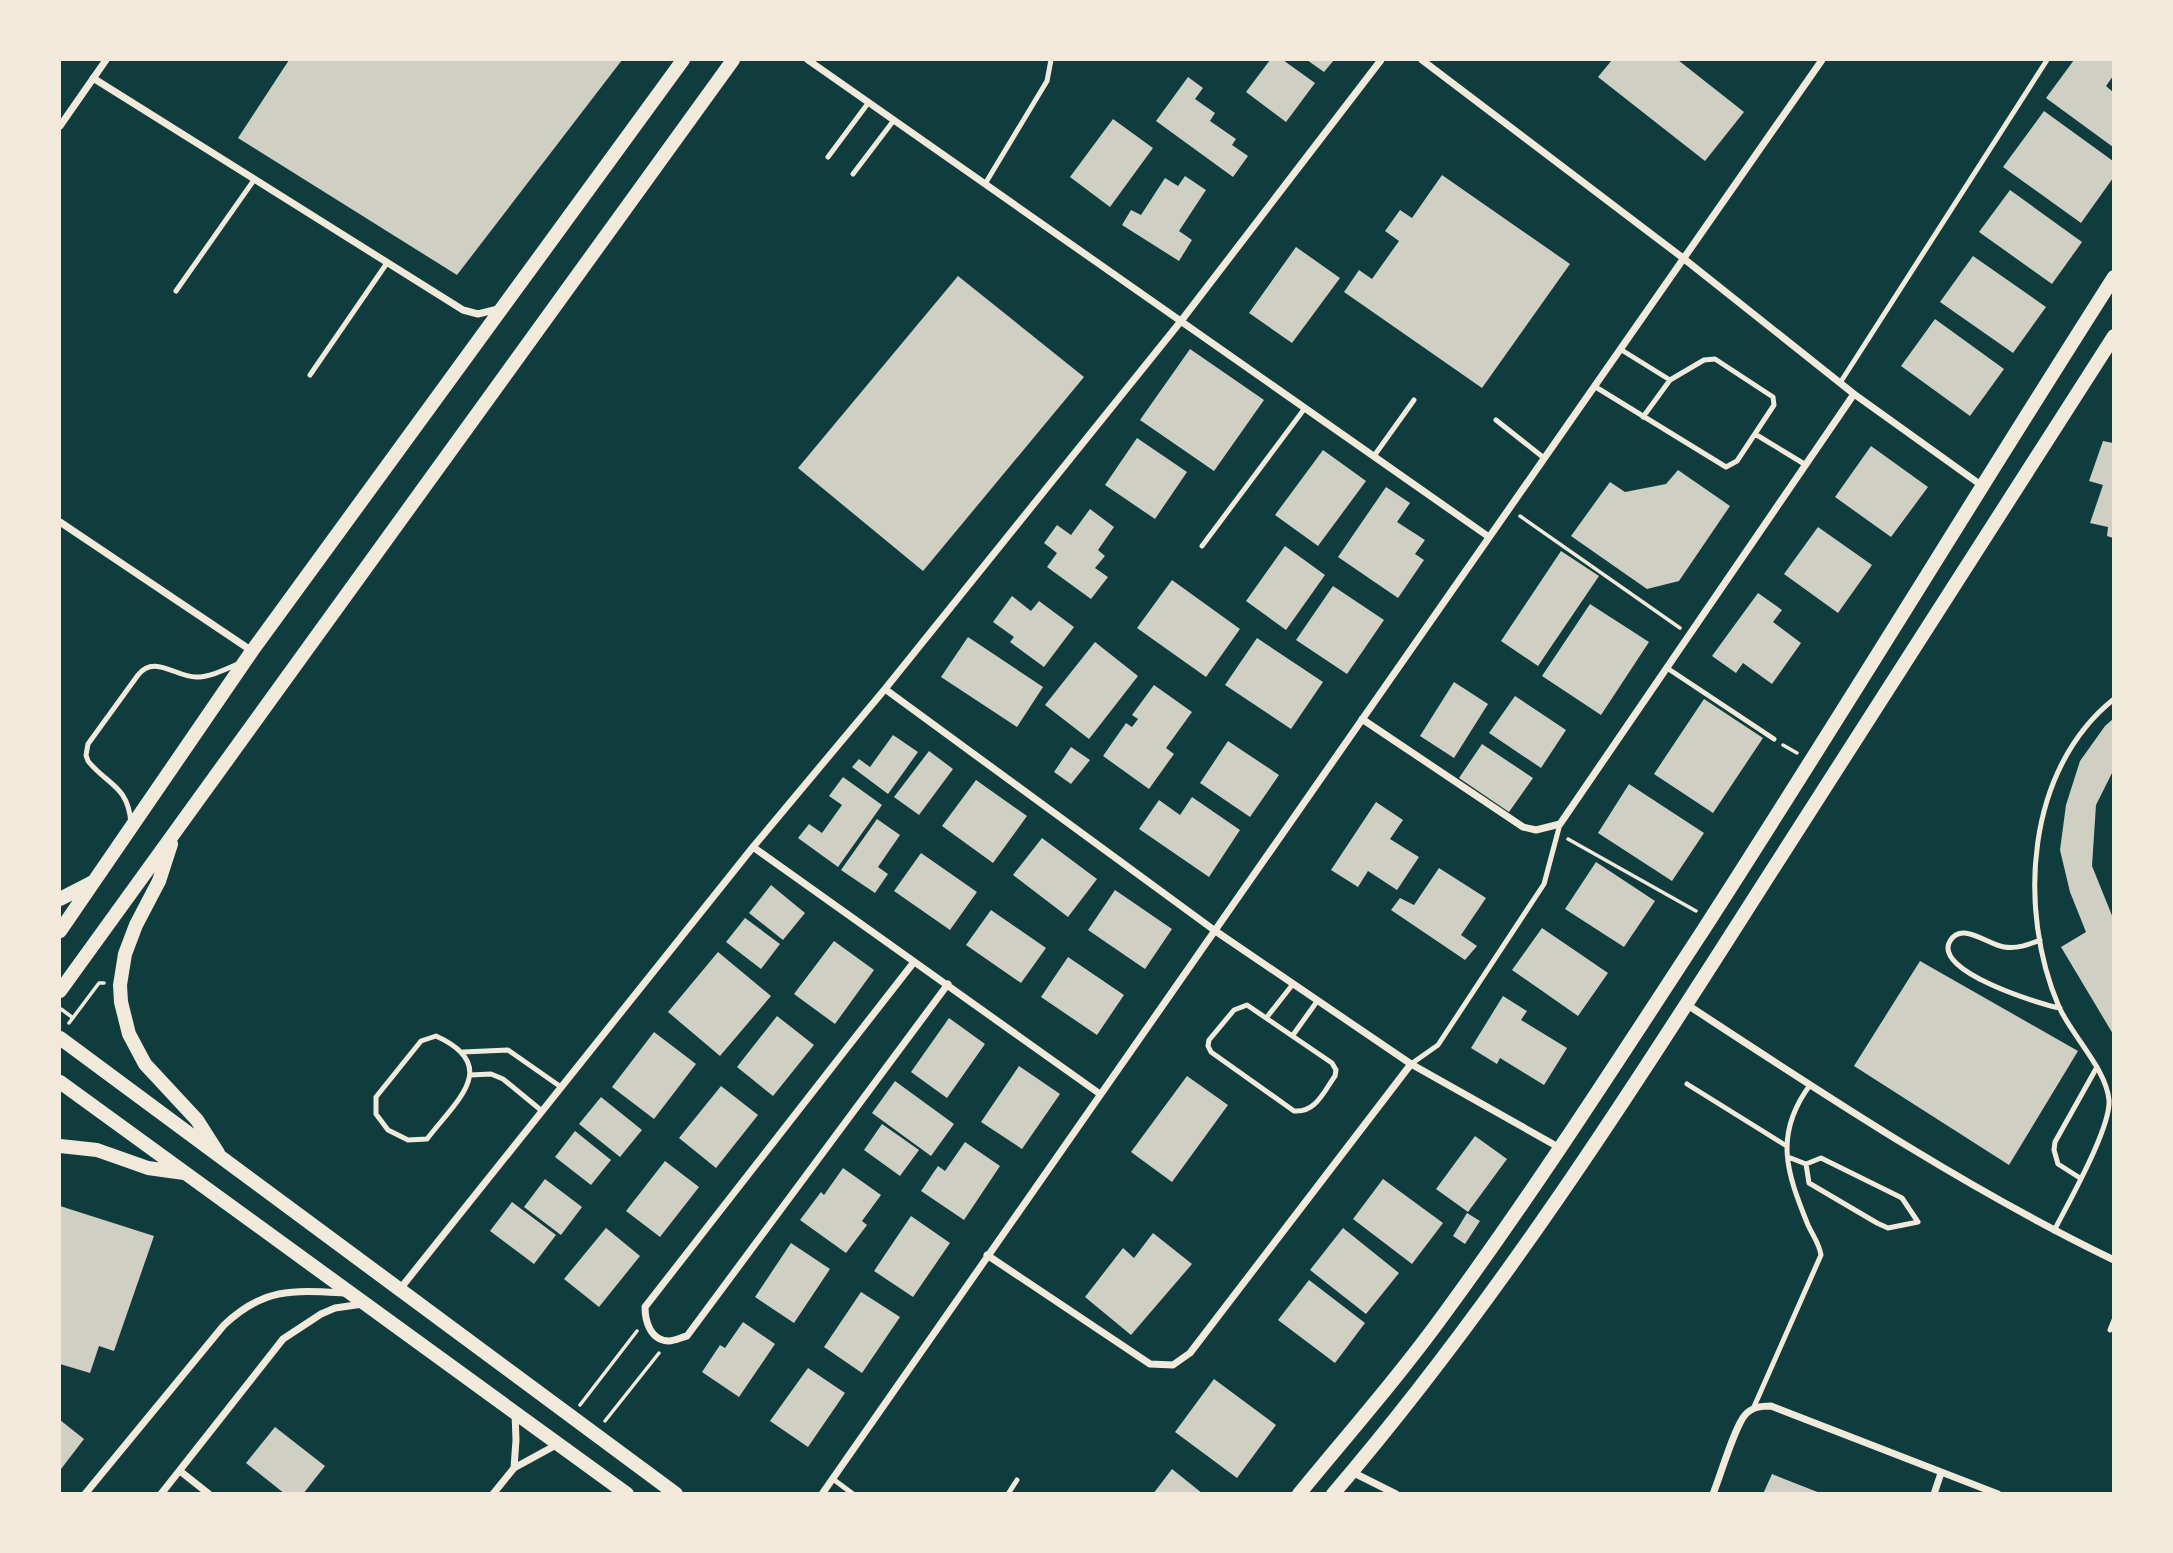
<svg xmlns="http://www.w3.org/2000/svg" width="2173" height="1553" font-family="'Work Sans',sans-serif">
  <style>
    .building { fill: #cfcfc3 }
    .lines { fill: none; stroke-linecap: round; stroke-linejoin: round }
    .path { stroke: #f1e9da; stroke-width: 3.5 }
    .service { stroke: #f1e9da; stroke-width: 5 }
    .minor { stroke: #f1e9da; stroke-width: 7 }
    .secondary { stroke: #f1e9da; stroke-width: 14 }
  </style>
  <rect width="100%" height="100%" fill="#0f3d3e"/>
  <path class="building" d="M289 60H622L457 275 238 138Z
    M1270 60H1283L1315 83 1286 122 1246 92Z
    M1307 60H1334L1324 72Z
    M1612 60H1678L1744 112 1705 161 1598 77Z
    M2074 60H2113V76L2106 86 2113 92V147L2046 98Z
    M1188 77 1203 88 1195 99 1215 113 1210 121 1236 139 1232 145 1248 156 1233 177 1156 121Z
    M2044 111 2113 161V178L2081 223 2003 167Z
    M1113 119 1153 148 1110 207 1070 177Z
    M1442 175 1570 264 1482 388 1344 292 1359 270 1372 279 1399 241 1385 231 1400 210 1412 218Z
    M1185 176 1206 190 1179 231 1192 240 1179 261 1122 225 1131 210 1141 215 1165 178 1178 186Z
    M2010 190 2082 242 2052 284 1979 232Z
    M1296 247 1340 278 1292 343 1249 313Z
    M1973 256 2046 307 2013 353 1940 302Z
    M958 276 1084 377 923 571 798 468Z
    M1935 319 2004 369 1970 416 1901 366Z
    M1190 349 1264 400 1214 471 1140 420Z
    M1137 438 1187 472 1155 519 1105 485Z
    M2103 441 2113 443V538L2107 536 2108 527 2090 523 2103 485 2089 481Z
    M1871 446 1928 487 1891 537 1835 497Z
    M1323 450 1366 481 1318 546 1275 515Z
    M1678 470 1730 506 1679 581 1647 589 1571 536 1610 482 1625 492 1666 484Z
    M1386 487 1410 503 1397 522 1425 540 1415 554 1424 560 1398 598 1338 557Z
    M1090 509 1114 527 1098 550 1105 556 1095 568 1108 577 1091 599 1047 567 1057 553 1044 543 1057 525 1071 535Z
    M1818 527 1872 565 1838 613 1784 574Z
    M1285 546 1325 575 1286 630 1246 601Z
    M1561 551 1599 576 1538 666 1501 641Z
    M1172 580 1240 629 1206 677 1137 628Z
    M1333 586 1384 620 1347 674 1296 640Z
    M1758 593 1782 610 1773 622 1801 643 1772 684 1743 663 1736 673 1712 656Z
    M1012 596 1031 611 1039 601 1074 627 1044 667 1010 642 1014 637 993 622Z
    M1590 604 1649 642 1601 715 1542 676Z
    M968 637 1043 687 1017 727 941 677Z
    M1257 638 1323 682 1291 729 1225 685Z
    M1095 642 1138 676 1089 739 1045 705Z
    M1454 682 1488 704 1454 758 1420 736Z
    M1154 685 1192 712 1166 748 1174 754 1149 789 1103 756 1126 723 1132 727 1138 719 1132 715Z
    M1515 696 1566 730 1541 768 1489 733Z
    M1704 699 1763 738 1713 813 1654 774Z
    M2113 719V771L2096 805 2092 866 2113 918V1034L2061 947 2086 932 2070 892 2060 850 2066 805 2080 761 2105 726Z
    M893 735 918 752 888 794 852 767 859 759 870 767Z
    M1228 741 1279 775 1250 817 1200 783Z
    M1482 744 1533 778 1509 812 1459 778Z
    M1071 747 1090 760 1071 784 1054 772Z
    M929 751 953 769 919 815 894 797Z
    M843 777 882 805 838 867 798 838 809 824 822 833 842 805 829 796Z
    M976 780 1027 816 993 863 942 826Z
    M1629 784 1704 833 1672 881 1598 833Z
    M1192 797 1240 830 1209 877 1139 829 1159 800 1180 815Z
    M1376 802 1403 820 1390 839 1419 857 1397 890 1368 871 1358 887 1331 870Z
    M877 819 900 835 878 867 888 874 875 893 841 870Z
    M1042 838 1097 879 1068 917 1013 875Z
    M921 853 977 892 950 930 894 891Z
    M1596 862 1655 901 1624 947 1565 909Z
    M1439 868 1486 898 1461 935 1477 946 1465 960 1391 910 1400 898 1414 905Z
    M771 885 805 913 783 940 749 913Z
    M1115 890 1172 929 1145 969 1088 930Z
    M991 910 1046 948 1021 983 966 945Z
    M745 918 780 944 761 969 726 942Z
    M1542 928 1608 973 1578 1016 1512 970Z
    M834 941 874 970 835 1024 794 994Z
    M718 952 771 996 720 1056 668 1012Z
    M1068 957 1124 995 1097 1035 1041 997Z
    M1920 961 2078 1051 2009 1165 1854 1066Z
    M1503 996 1527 1011 1521 1020 1567 1048 1544 1085 1500 1058 1497 1064 1471 1048Z
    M777 1016 814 1045 773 1096 737 1067Z
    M949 1018 985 1044 947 1098 911 1072Z
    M654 1032 696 1064 654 1119 612 1087Z
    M1019 1066 1060 1094 1022 1149 981 1122Z
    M1187 1076 1228 1105 1172 1182 1131 1152Z
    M895 1081 954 1124 931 1156 872 1113Z
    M721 1086 758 1115 716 1168 679 1138Z
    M601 1097 642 1130 620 1157 579 1124Z
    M882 1124 919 1150 900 1176 864 1150Z
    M575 1131 611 1160 591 1185 555 1157Z
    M1475 1136 1507 1159 1468 1212 1436 1189Z
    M965 1142 1000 1166 964 1220 921 1191 938 1166 945 1171Z
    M665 1161 699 1187 660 1237 626 1211Z
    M843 1168 881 1195 862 1221 867 1225 846 1253 800 1220 821 1192 824 1195Z
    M545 1179 582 1207 561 1235 524 1207Z
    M1383 1179 1443 1223 1412 1264 1353 1219Z
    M512 1202 556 1235 534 1264 490 1231Z
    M60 1206 154 1236 114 1351 99 1346 90 1373 60 1364Z
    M1467 1213 1480 1221 1465 1244 1453 1236Z
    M911 1216 950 1243 913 1297 874 1271Z
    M606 1228 640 1256 599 1307 564 1279Z
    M1343 1228 1399 1273 1366 1314 1310 1270Z
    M1153 1233 1192 1264 1131 1335 1085 1297 1123 1248 1134 1258Z
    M791 1243 830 1269 794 1323 755 1297Z
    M1309 1280 1365 1323 1335 1363 1278 1320Z
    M861 1292 900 1317 862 1373 824 1347Z
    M743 1322 775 1344 739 1397 702 1372 720 1345 725 1348Z
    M808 1368 845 1393 808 1447 770 1421Z
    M1214 1379 1276 1425 1237 1478 1175 1432Z
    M60 1420 84 1439 61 1469 60 1468Z
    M275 1427 325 1466 303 1494H285L246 1463Z
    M1172 1469 1203 1494H1153Z
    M1772 1474 1820 1493V1494H1763Z"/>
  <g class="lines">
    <path class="path" d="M1520 516 1680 628
      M1783 745 1797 753
      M1568 839 1696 911
      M61 1009 73 1018
      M69 1023 99 983H104
      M580 1405 637 1331
      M605 1421 659 1353"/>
    <path class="service" d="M828 157 869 102
      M853 174 894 120
      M985 184 1047 81 1051 60
      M176 291 254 180
      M1620 349 1670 380
      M310 375 387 263
      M1840 383 2047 60
      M1594 386 1726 467 1737 461 1774 405 1773 397 1715 359 1704 360 1670 380 1643 417
      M1496 420 1544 458
      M1755 434 1806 465
      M1374 456 1414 400
      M1202 546 1305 408
      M1667 668 1774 739
      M131 823C128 785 107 785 88 761L86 755 88 744 138 675C154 654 176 677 196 677 211 677 226 669 240 663
      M2040 940C2028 945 2017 949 2004 947 1988 945 1962 921 1950 941 1932 971 2039 1004 2060 1008
      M1247 1005 1332 1063 1336 1070 1335 1076C1324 1091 1316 1113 1294 1111L1211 1052 1208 1046 1209 1040 1234 1010Z
      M1267 1017 1293 984
      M1293 1035 1318 1000
      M436 1036C502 1066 456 1101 427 1139L408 1140 388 1130 376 1114V1097L421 1041Z
      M463 1052 508 1050 561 1087
      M1411 1064 1438 1045 1544 884 1560 824
      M470 1075 491 1074 503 1079 542 1111
      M1687 1084 1785 1145
      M1788 1157 1806 1164 1821 1158 1902 1198 1918 1222 1888 1228 1877 1223 1809 1183 1806 1164
      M2080 1178 2058 1164 2054 1150 2055 1142 2097 1067
      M2054 1231C2068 1203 2111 1128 2109 1100 2106 1069 2073 1037 2059 1007 2017 909 2026 769 2114 699
      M2110 1330 2114 1320
      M1753 1409 1821 1255C1819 1243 1813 1236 1808 1225 1787 1173 1773 1135 1810 1085
      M833 1479 853 1494
      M1008 1494 1017 1480"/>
    <path class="minor" d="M808 60 1489 537
      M1422 60 1683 258 1854 394 1981 485
      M93 78 463 310 478 314 498 309
      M60 126 106 60
      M60 522 252 651
      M885 689 1214 930 1411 1064 1560 1148
      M1362 719 1523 827 1536 830 1560 824 1854 394
      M753 847 1100 1094
      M914 962 645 1307C645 1322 651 1341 669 1341 675 1341 682 1337 687 1336L948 984
      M1686 1004C1825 1095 1963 1187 2114 1260
      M987 1255 1150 1364 1173 1365 1190 1353 1411 1064
      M400 1289 753 847 885 689 1181 321 1381 60
      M514 1468 516 1440 515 1413
      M180 1471 209 1494
      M1352 1472 1396 1494
      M85 1494 224 1325C264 1287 294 1290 345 1293
      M161 1494 283 1339 321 1314 335 1308 363 1304
      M493 1494 514 1468 558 1444
      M822 1494 1822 60
      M1713 1494C1720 1477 1735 1426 1745 1415 1752 1407 1761 1406 1771 1406L1998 1494
      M1934 1494 1941 1473"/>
    <path class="secondary" d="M171 844 159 881 136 925 125 954 120 985 121 1002 129 1034 145 1064 197 1120 218 1153
      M60 899 93 882
      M60 931 252 651 683 60
      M60 991 733 60
      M60 1038 676 1494
      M60 1082 627 1494
      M60 1146 97 1150 148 1168 184 1173
      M1299 1494C1349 1433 1401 1374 1447 1310 1537 1187 1619 1059 1702 932 1842 715 1975 495 2114 277
      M1333 1494C1495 1305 1629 1095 1762 886 1879 703 1997 520 2114 336"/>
  </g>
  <rect width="2173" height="1553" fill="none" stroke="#f1e9da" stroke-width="122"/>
</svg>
